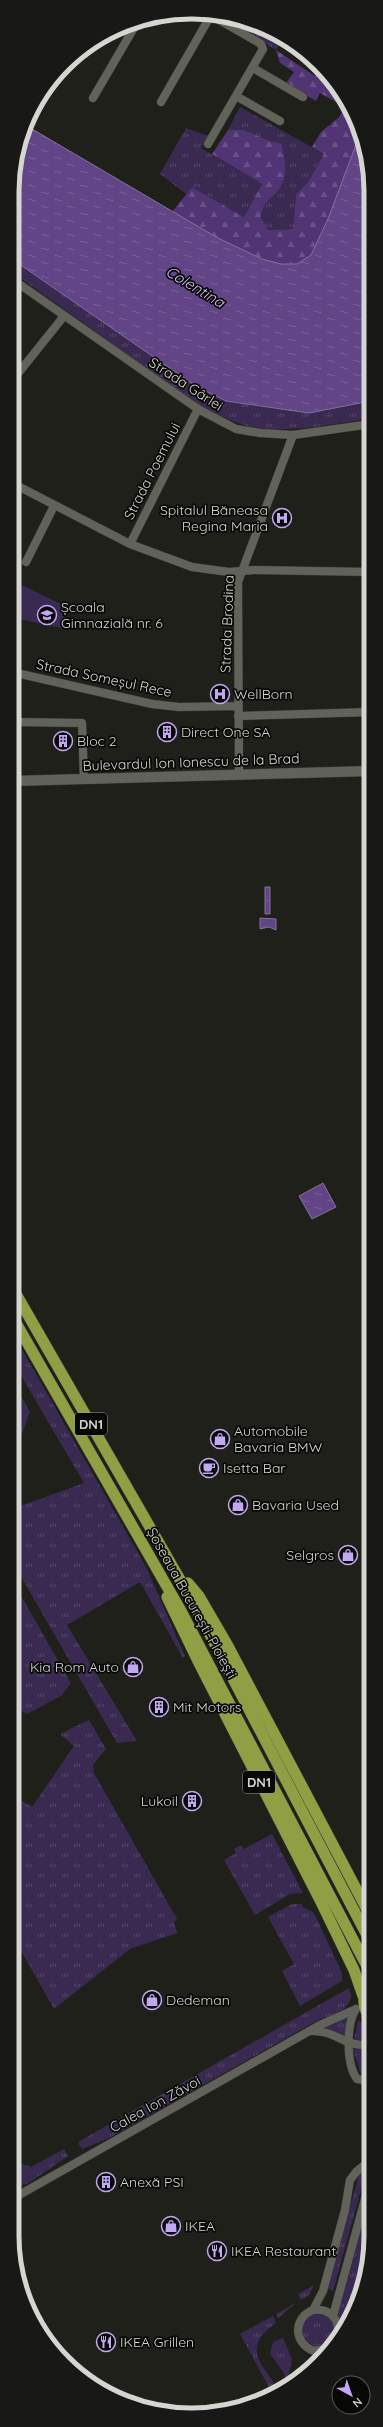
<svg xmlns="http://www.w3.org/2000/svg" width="383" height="2427" font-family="Quicksand,sans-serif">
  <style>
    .grass { fill: url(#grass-tufts) }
    .forest { fill: url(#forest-firs) }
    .pitch { fill: #3a2a52 }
    .water { fill: url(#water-ripples); stroke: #84709d }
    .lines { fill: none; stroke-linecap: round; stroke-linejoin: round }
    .minor-casing { stroke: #393a36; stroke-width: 9 }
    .secondary-casing { stroke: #393a36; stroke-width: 11 }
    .trunk-casing { stroke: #393a36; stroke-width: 12 }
    .minor { stroke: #61635b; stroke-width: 8 }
    .secondary { stroke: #61635b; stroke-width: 10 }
    .trunk { stroke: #909f44; stroke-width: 11 }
    .labels { text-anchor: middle; stroke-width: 3.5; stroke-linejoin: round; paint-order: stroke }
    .shield { fill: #080906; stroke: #989894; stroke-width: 1 }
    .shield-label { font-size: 13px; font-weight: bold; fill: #d5d6d1 }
    .street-label { font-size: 14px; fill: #d5d6d1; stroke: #080906 }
    .poi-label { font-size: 14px; fill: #d5d6d1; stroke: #080906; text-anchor: start }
    .water-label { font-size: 15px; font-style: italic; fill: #d5c0fa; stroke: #080906 }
    .rim { fill: none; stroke: #d5d6d1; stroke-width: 5 }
  </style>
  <defs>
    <pattern id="grass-tufts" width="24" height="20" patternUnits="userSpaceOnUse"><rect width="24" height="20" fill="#3a2a52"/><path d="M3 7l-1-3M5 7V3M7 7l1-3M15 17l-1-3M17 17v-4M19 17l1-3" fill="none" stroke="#56486a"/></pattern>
    <pattern id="forest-firs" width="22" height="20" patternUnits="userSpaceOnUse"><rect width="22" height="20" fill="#503474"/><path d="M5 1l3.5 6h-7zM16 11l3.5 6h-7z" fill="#685187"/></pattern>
    <pattern id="water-ripples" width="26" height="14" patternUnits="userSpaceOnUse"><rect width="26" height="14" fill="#614587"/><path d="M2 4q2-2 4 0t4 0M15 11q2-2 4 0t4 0" fill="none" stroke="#775f97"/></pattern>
  </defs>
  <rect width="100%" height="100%" fill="#1e2019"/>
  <path class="grass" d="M234 20 260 26 283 41 276 50 232 22Z
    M240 107 324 154 308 182 296 194 293 229 268 230 261 217 265 202 276 193 281 143 270 141 244 130H228Z
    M186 128 208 136 201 148 262 184 244 217 192 187 186 194 160 174Z
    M12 259 194 385 226 401 309 413 366 400 371 397V412L360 420 349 422 307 428 269 430 253 428 232 421 201 407 12 272Z
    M12 1332 146 1567 185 1656 183 1658 140 1582 67 1625 137 1741 117 1743 12 1561V1509L84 1483 12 1360Z
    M18 1391 30 1412 12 1460V1394Z
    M12 1580 71 1683 61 1696 27 1714 12 1705Z
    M89 1720 106 1749 93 1765 94 1773 177 1919 174 1922 177 1933 130 1949 54 2009 12 1935V1799L14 1796 32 1807 74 1746 60 1734Z
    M272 1834 303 1893 290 1894 255 1915 224 1860 236 1853 234 1849 241 1845 244 1849Z
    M292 1904H302V1907L313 1912 316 1917 342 1973V1981L300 2006 282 1971 294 1964 268 1917Z
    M349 1988C357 2008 335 2015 320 2019L109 2138 82 2149 78 2142Z
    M349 2016 346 2037 325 2029V2027Z
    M358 2020 371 2031V2040L354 2041Z
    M353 2049 369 2050C365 2068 371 2087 371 2107Z
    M64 2149 68 2156 27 2184 21 2185 12 2179V2161L31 2167Z
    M363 2161 367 2168 333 2291 327 2288Z
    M371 2172V2247L353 2315 341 2330 336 2320 337 2295Z
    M314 2285 310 2294 301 2300 298 2294Z
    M296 2303 278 2318 276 2314Z
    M302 2330a16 16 0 1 1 32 0a16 16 0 1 1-32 0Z
    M273 2316 276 2323C225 2358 294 2380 268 2393L265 2391 270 2389 240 2334Z
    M283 2338 292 2359 287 2383 284 2373 270 2354 273 2342Z"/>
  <path class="forest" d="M276 50 315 76 321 68C335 88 357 110 359 136 360 145 319 245 312 254 309 257 300 263 296 264 264 270 200 228 172 212L192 187 244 217 262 184 212 154 228 130H244L270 141 281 143C286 160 289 180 275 194 264 205 265 201 261 217L268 230 293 229 296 194 308 182 324 154 312 147 321 132 339 117 345 107 320 93 316 101 286 83 294 72 280 63Z"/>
  <path class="pitch" d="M22 585 67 607 62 628 14 618Z"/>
  <path class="water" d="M27 126 216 237 262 259 281 264H297L311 255 328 219 359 137 371 180V397L360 403 309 413 226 401 194 385 12 259V180Z
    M265 887H270V914H265Z
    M260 918 276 919V930L269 927 260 929Z
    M323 1183 336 1207 312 1219 299 1196Z"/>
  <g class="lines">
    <defs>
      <path id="minor" d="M253 68 303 97
        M236 96 280 121
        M93 98 138 21
        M161 102 211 15
        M208 144 263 49 261 44 209 14
        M12 279 198 409 236 429 260 433 293 435 371 424
        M12 381 64 316
        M12 483 130 544 192 567 229 572 254 570 371 572
        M130 544 198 409
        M26 562 54 506
        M12 672 152 704 179 707 238 706
        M238 716 371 712
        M12 722 82 723 84 779
        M239 775 238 582 293 435
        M356 2009C346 2024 346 2064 357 2079L371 2081
        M312 2031C336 2030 345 2048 371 2045
        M12 2199 320 2025 354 2010
        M313 2310 323 2291 345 2210 350 2180 357 2171 371 2160
        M333 2316 371 2177
        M326 2349 314 2351C293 2343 293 2318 313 2310 329 2308 339 2318 338 2333"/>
      <path id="secondary" d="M12 781 371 771"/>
      <path id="trunk" d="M12 1287 194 1604 371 1943
        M12 1316 181 1611 371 1974
        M188 1583 199 1596 228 1646 371 1917
        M167 1597 198 1661 322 1904 354 1970 363 1996
        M371 1980C362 1993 361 2007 371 2019"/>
    </defs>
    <use href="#minor" class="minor-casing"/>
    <use href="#secondary" class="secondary-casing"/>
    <use href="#trunk" class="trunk-casing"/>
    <use href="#minor" class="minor"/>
    <use href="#secondary" class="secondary"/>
    <use href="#trunk" class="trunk"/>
  </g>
  <defs>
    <symbol id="hospital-ring" viewBox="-11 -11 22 22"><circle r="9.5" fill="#080906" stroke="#c3a7f2" stroke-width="1.5"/><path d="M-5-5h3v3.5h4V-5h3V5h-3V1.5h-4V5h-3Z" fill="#c3a7f2"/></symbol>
    <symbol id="school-ring" viewBox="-11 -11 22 22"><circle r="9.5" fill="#080906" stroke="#c3a7f2" stroke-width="1.5"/><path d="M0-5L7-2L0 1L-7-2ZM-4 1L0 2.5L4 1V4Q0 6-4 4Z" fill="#c3a7f2"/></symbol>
    <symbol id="building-ring" viewBox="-11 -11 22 22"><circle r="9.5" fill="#080906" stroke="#c3a7f2" stroke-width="1.5"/><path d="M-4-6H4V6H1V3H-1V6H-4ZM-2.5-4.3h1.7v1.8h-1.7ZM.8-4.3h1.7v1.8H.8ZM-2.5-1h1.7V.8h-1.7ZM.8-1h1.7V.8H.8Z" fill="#c3a7f2"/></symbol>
    <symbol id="shop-ring" viewBox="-11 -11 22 22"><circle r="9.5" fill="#080906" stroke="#c3a7f2" stroke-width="1.5"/><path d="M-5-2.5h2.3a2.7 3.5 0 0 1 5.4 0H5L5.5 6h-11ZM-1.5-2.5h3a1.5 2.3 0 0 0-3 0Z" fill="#c3a7f2"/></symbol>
    <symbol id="cafe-ring" viewBox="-11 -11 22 22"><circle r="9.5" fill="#080906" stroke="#c3a7f2" stroke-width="1.5"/><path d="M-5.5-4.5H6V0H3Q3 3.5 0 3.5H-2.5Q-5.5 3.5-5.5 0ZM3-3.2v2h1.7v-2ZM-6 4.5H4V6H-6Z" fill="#c3a7f2"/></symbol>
    <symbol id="restaurant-ring" viewBox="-11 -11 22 22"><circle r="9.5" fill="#080906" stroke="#c3a7f2" stroke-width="1.5"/><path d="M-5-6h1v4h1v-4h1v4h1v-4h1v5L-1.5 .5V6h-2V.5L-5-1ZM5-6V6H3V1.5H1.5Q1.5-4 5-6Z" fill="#c3a7f2"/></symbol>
  </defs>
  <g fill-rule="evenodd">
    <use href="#hospital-ring" x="271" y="507" width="22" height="22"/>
    <use href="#school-ring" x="36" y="604" width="22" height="22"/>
    <use href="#hospital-ring" x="209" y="683" width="22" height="22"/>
    <use href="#building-ring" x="156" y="721" width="22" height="22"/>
    <use href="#building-ring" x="52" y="730" width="22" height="22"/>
    <use href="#shop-ring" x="209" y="1428" width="22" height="22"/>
    <use href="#cafe-ring" x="198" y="1457" width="22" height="22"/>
    <use href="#shop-ring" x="227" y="1494" width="22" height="22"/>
    <use href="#shop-ring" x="337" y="1544" width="22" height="22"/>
    <use href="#shop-ring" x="122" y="1656" width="22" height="22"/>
    <use href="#building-ring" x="148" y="1696" width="22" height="22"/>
    <use href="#building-ring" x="181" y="1790" width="22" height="22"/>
    <use href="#shop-ring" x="141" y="1989" width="22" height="22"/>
    <use href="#building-ring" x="95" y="2171" width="22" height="22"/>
    <use href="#shop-ring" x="160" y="2215" width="22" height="22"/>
    <use href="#restaurant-ring" x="206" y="2240" width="22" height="22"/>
    <use href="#restaurant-ring" x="95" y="2331" width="22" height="22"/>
  </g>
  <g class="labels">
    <g class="shield">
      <rect x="75" y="1413" width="32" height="22" rx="3"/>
      <rect x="243" y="1771" width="32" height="22" rx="3"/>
    </g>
    <g class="shield-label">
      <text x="91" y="1429">DN1</text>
      <text x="259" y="1787">DN1</text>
    </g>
    <g class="street-label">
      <text transform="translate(186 384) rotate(33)" y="5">Strada Gârlei</text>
      <text transform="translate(152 471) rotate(-63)" y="5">Strada Poemului</text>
      <text transform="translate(227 624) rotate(-88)" y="5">Strada Brodina</text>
      <text transform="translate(104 678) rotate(12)" y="5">Strada Someșul Rece</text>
      <text transform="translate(191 762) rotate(-2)" y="5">Bulevardul Ion Ionescu de la Brad</text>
      <text transform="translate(192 1603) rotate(61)" y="5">Șoseaua București-Ploiești</text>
      <text transform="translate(155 2104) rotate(-29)" y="5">Calea Ion Zăvoi</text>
    </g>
    <g class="poi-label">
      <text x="268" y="515" text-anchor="end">Spitalul Băneasa<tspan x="268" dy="16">Regina Maria</tspan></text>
      <text x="61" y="612">Școala<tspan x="61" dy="16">Gimnazială nr. 6</tspan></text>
      <text x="234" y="699">WellBorn</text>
      <text x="181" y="737">Direct One SA</text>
      <text x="77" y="746">Bloc 2</text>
      <text x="234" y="1436">Automobile<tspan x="234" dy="16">Bavaria BMW</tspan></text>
      <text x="223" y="1473">Isetta Bar</text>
      <text x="252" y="1510">Bavaria Used</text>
      <text x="334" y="1560" text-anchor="end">Selgros</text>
      <text x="119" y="1672" text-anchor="end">Kia Rom Auto</text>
      <text x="173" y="1712">Mit Motors</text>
      <text x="178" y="1806" text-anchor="end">Lukoil</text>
      <text x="166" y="2005">Dedeman</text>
      <text x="120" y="2187">Anexă PSI</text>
      <text x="185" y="2231">IKEA</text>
      <text x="231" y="2256">IKEA Restaurant</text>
      <text x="120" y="2347">IKEA Grillen</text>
    </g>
    <g class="water-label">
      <text transform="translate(195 287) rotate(31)" y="5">Colentina</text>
    </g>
  </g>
  <path d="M0 0H383V2427H0ZM191 19H192A172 172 0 0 1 364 191V2236A172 172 0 0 1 192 2408H191A172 172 0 0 1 19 2236V191A172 172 0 0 1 191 19Z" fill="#181916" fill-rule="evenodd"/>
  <path class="rim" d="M191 19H192A172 172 0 0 1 364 191V2236A172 172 0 0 1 192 2408H191A172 172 0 0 1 19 2236V191A172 172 0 0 1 191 19Z"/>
  <g transform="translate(351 2395) rotate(140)"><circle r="19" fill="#080906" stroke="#5a5b57"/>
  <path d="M0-3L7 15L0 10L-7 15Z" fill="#c3a7f2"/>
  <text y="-6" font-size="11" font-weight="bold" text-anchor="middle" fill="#d5d6d1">N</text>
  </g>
</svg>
